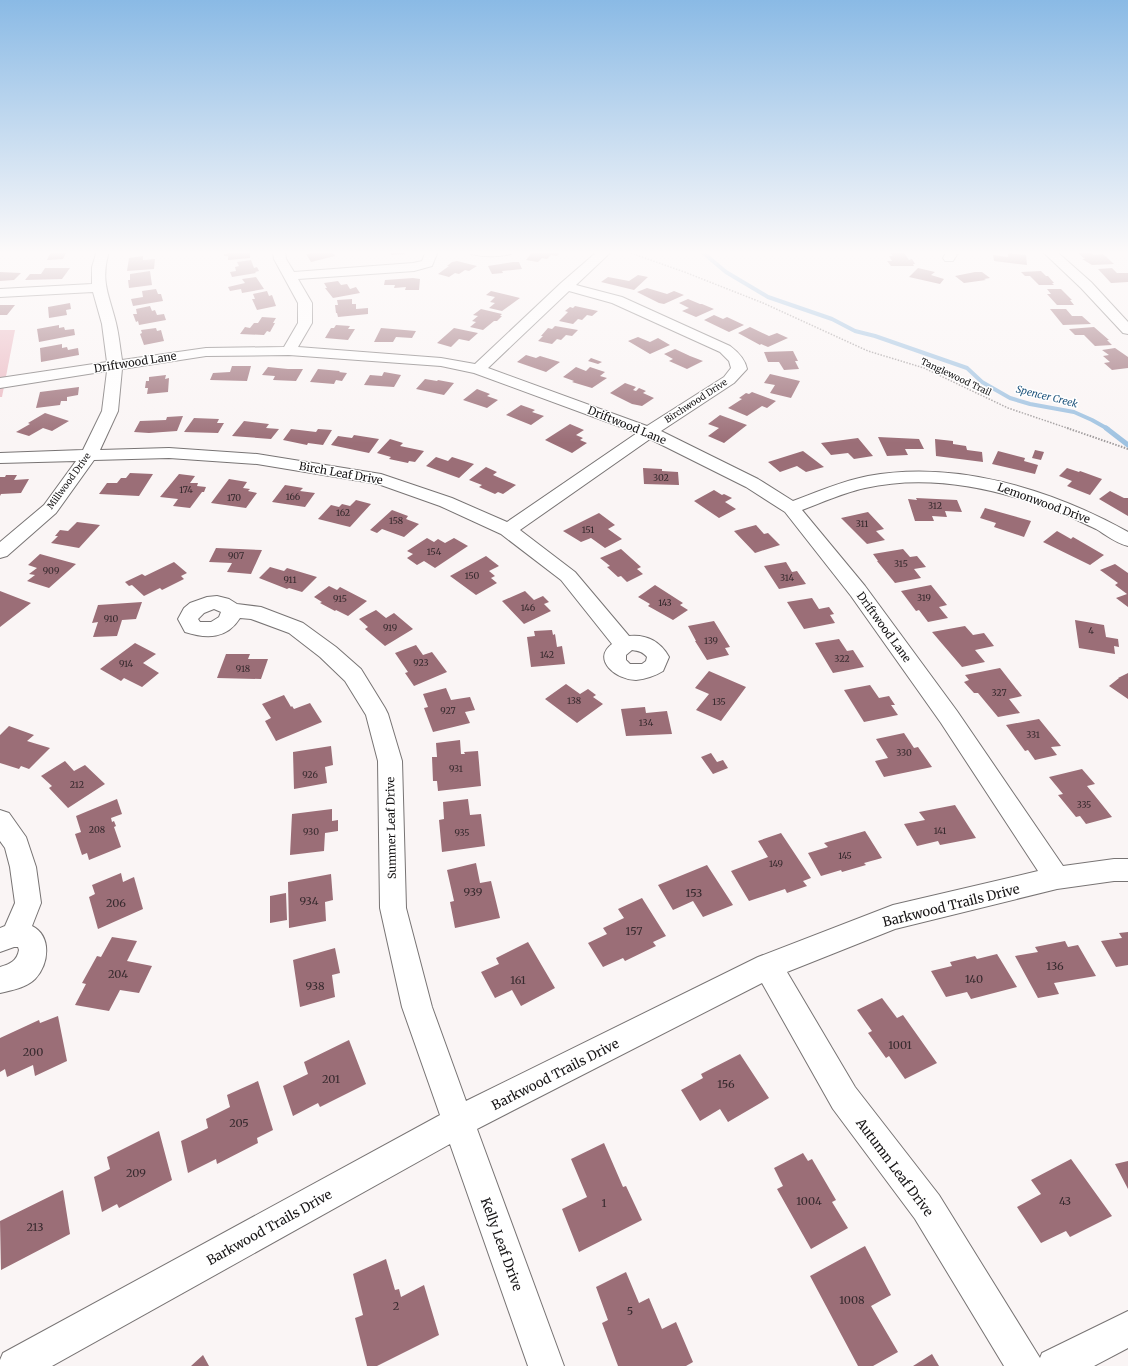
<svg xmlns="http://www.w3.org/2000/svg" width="1128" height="1366" font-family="Merriweather,serif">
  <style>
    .green { fill: #eab8c1 }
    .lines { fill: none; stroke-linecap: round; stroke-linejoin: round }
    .stream-far1 { stroke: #9ec2e1; stroke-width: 4 }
    .stream { stroke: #9ec2e1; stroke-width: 5 }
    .building { fill: #9b6e77 }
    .minor-casing { stroke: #787474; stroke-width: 2 }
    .path-far1 { stroke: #a09c9d; stroke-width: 1.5; stroke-dasharray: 1.5 1.5; stroke-linecap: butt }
    .path { stroke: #a09c9d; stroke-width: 2; stroke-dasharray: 1.5 1.5; stroke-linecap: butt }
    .minor { fill: #fff; fill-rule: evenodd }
    .labels { text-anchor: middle; stroke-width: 3; stroke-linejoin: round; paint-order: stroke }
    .far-street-label { font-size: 9px; fill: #161415; stroke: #fff }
    .number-label { font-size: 9px; fill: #372a2e }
    .far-water-label { font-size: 10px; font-style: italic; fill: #1c537c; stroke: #fff }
    .street-label { font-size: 11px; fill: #161415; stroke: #fff }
    .near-number-label { font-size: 11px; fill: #372a2e }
    .near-street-label { font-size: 13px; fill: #161415; stroke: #fff }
  </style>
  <rect width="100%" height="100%" fill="#faf5f5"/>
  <path class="green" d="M0 330H15L2 397H0Z"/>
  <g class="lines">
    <path class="stream-far1" d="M701 251 726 272 768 297 832 319 855 331 875 336 967 368 982 382 1010 398 1030 404 1074 412 1092 420 1108 429"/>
    <path class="stream" d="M1106 428 1128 445"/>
  </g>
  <path class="building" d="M51 251H76L75 253H66L63 259 47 260Z
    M248 251 250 252V258L228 260V256H224V254L228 253V252Z
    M322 251H332L335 256 311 262 306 254Z
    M391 251H405V254L391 255Z
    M533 251H562L557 256 551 255 547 259 542 258 538 262 526 260Z
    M903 251 909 260 912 259 915 264H913L914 266H891L887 261H892L889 256H893L889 252Z
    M1077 252H1090L1094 255 1103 254 1114 264 1092 265 1082 259H1085Z
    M1008 253 1026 255 1027 265 994 261 993 255 1008 257Z
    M143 256V260L155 259 154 269 127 271 129 258Z
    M251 260 254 268 257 267 259 271 255 272 256 273 232 277 230 272 236 271 235 267 239 266 237 262Z
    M457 261 477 266 469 271 465 270 459 274 455 273 449 277 438 274 449 266H447L452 262Z
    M513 262H519L522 269 502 271 503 273 492 274 488 266Z
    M45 268H70L62 279 25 280 30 274H41Z
    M918 268 935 272 931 275 944 279 940 284 909 277Z
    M1112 268 1117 273H1128V282L1111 283 1098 269Z
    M150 271 152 285 129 288 128 280H130V274Z
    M1041 271 1046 276H1048L1054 283H1052L1054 285H1039L1030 276H1025L1021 272Z
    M0 272 21 273 14 280 0 281Z
    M975 272H982L990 278 984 279 986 280 964 283 955 276Z
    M638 275 648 277 634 290 601 282 608 277 629 281Z
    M256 277 264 289 242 293 241 289 230 291 228 287 245 283 242 279Z
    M413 278 420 279 419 290H405L406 287 394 288 395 285H384L385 280Z
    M338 281 341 285 347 284 350 289 356 287 360 293 333 298 325 288H327L324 283Z
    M647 288 667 294 674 291 684 295 664 304 659 303 637 292Z
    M156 289 158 294H161L163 301 133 306 131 299 143 297 142 291Z
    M1047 289H1061L1072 300H1070L1074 305H1057L1047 294H1051Z
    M267 291 269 296 272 295 276 306 257 310 252 299H255L253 294Z
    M491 291 520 298 502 311 489 308 495 303 490 302 495 297 486 295Z
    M352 299V304H356V309L368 308V314L338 317 337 313H336L335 305H338L337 300Z
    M688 299 700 304H702L714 309 696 317 682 311 689 308 679 303Z
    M70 303 71 309 66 310 67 315 49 318 48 307Z
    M0 305H15L7 315H0Z
    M150 306 152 311 155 310 157 315 164 314 166 320 139 325 138 321 136 322 133 314H137L136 309Z
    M575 306 598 311 592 316 587 315 582 320 578 319 573 324 559 321 568 312 565 311 570 307 573 308Z
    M481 309 502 314 500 316H502L497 321H494L483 330 470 327 476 322 472 321 478 316 473 315Z
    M1050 309H1066L1072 316H1082L1091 324 1063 325Z
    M714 315 723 319 727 317 744 325 729 332 704 320Z
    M262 317 276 318 273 323H275L270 332 267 331 264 335 240 334 245 327 250 328 254 323H258Z
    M59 325V328L64 327 65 330 74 329 75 335 39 342 37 329Z
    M336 325 350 326 348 329H355L348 340 325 338 331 328H334Z
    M555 326 578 330 572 336 566 335 561 340 557 339 552 344 538 341 543 336H541L548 328 552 329Z
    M750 327 769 336 777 333 788 338 768 347 761 344 760 345 738 333Z
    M1094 327 1109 340H1107L1112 345 1095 346 1084 335H1075L1069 329Z
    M156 328 157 331 161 330 164 341 144 345 140 334 142 333 141 330Z
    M381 328 416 331 412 338 396 337 393 342H374Z
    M454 328 478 333 469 341 459 339 451 347 437 343Z
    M638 337 650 342 658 338 670 345 650 354 628 341Z
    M62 344V348L67 347 68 350 78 348 79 355 41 362 40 348Z
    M1115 348 1128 357V368L1112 370 1104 363 1110 362 1103 356 1109 355 1102 350Z
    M675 349 690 356 703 361 687 369 669 361 673 359 664 354Z
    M793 351 798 361H795L799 369 784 370 779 362H768L764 352Z
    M526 355 536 358 540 356 560 362 546 372 517 362Z
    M591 358 602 362 598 364 588 361Z
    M232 366H251L247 381 210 380 213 373 230 372Z
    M268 367 288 369H303L296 381 273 380 275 376 262 375Z
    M576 367 586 371 590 367 605 372 600 376 607 378 592 388 572 382 574 381 563 377Z
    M318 369 340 371 339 372 347 373 342 381 336 380 334 384 310 382Z
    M384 372 401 375 394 387 364 385 370 375 382 376Z
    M770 374 800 381 791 398 770 393 775 385 764 383Z
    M166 375 165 379 169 378 168 392 147 394 148 388H145L146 381H149V377Z
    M425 379 437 381 438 380 454 383 444 395 416 389Z
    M625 383 636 387 633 390 636 391 639 388 646 391 643 393 654 398 642 406 632 404 610 393Z
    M79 387 78 395 67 397V401H61L60 405 36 408 40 392Z
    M477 389 490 394 487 396 498 400 487 408 463 400Z
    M752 392 776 401 767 408 762 406 747 416 728 408 742 399 739 398 746 393 749 394Z
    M521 405 535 410 532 412 544 416 531 425 506 415Z
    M45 413 69 421 52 431 43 428 29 436 16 432 30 424 28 423Z
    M720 415 747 425 724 443 708 436 719 428 708 424Z
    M183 416 177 431 149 433 134 432 140 421 166 420 167 417Z
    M194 418 219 419 217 423H224L218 433 184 432Z
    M244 421 269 424 266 428 279 429 271 439 232 436Z
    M570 424 584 430 576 435 583 438 580 440 587 443 572 453 545 440Z
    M291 429 316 432 318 429 332 430 323 445 308 443 307 445 283 440Z
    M354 435 379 439 369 453 331 445 338 436 352 438Z
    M878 437 919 439 924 449H905L908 455 887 456Z
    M858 438 873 456 854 459 848 453 831 455 821 443Z
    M390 439 403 443 400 446 424 451 415 462 409 461 408 463 389 459 391 457 377 453Z
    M935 439 953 441V444L966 446 967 450 982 452 983 462 936 456Z
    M1035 450 1044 452 1041 460 1032 458Z
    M803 451 824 467 806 472 797 466 780 472 768 462Z
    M998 451 1025 458 1024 461 1038 465 1035 474 992 464Z
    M436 457 448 461 452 457 474 464 459 478 426 466Z
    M486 467 497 472 493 475 516 485 503 494 498 492 495 494 479 487 482 485 469 480Z
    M643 468 662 469V471L678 472 679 485 644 484Z
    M1067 468 1079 472 1080 471 1102 479 1090 495 1067 486 1072 481 1059 476Z
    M130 473 153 474 139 496 99 494 107 483H117L121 478H126Z
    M179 474 195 476 190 483H198L197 486 206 487 204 492H202L190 508 173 506 178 499 160 497Z
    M6 475H17L14 480 29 479 21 493 1 494 0 496V477H5Z
    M229 479 247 482 243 488 250 489 248 491 257 493 246 508 211 503Z
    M285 485 303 488 300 491 315 493 305 507 272 502Z
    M714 490 722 495 724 494 732 498 725 502 736 509 719 518 694 501Z
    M1110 491 1124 498H1128V516L1099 499Z
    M916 498 957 500 962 512 945 511 947 517 932 516 934 521H915L908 499 917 500Z
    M356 500 371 504 350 527 318 519 331 505 339 507 342 504 350 506Z
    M985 508 1031 521 1024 537 994 527 996 523 980 518Z
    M392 510 408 516 406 519 419 524 404 537 382 529 377 533 370 530Z
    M868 512 884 529 876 531 885 540 867 544 841 518Z
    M599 513 615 525 608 529 622 539 605 548 591 538 581 542 563 531Z
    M77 522 100 525 79 548 51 543 58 536H55L60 530 68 531Z
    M756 525 764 534 768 533 780 545 755 553 734 531Z
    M1057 531 1071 539 1073 537 1104 555 1090 565 1043 542Z
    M427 538 434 542 438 539 445 543 454 538 468 546 435 568 424 561 417 565 407 558 413 554 407 551Z
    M216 548 262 550 251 574 227 572 232 563 209 562Z
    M621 549 641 567 637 569 643 574 627 582 621 576 618 577 607 567 610 566 600 558Z
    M903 549 910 557 917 556 926 567 914 569 921 578 895 583 877 561H878L873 554Z
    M40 554 76 564 49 588 27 581 35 575 29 574 37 568 28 565Z
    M486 556 499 566 489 571 495 576 491 578 497 583 476 595 450 576Z
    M174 562 187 573 181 576 184 579 162 590 160 588 144 596 132 585 129 586 125 582 142 574 145 576Z
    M786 562 792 572 797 571 806 584 779 589 764 566Z
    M1115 564 1128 573V607L1116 598 1127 594 1115 585 1118 583 1100 570Z
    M270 567 284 571 287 568 317 577 302 592 289 588 287 589 259 578Z
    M655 585 683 603 680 605 688 610 673 620 648 606 650 604 638 597Z
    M931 585 947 605 939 607 948 618 928 622 919 610 916 611 901 591Z
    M329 586 337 590 340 587 367 601 348 616 336 610 335 611 320 603 322 602 314 597Z
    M0 591 31 603 0 627Z
    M525 591 534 600 543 596 549 602 544 604 551 611 524 624 502 601Z
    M812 598 819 609 829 607 834 614 830 615 835 623 804 629 787 602Z
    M142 602 136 619 122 620 117 636 93 637 98 622 92 623 98 605Z
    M376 610 386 618 394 613 413 629 385 646 365 629 368 627 359 619Z
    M1075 620 1104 625 1106 637 1118 639 1119 647 1114 646 1115 654 1079 648Z
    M714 621 730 647 725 648 729 655 707 660 695 641H696L688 626Z
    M965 626 973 635 984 633 994 646 975 650 985 662 962 667 932 632Z
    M552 630 553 635 555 634 557 647 562 646 565 664 531 667 527 637 535 636 534 631Z
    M839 639 847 651 853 650 864 667 833 673 815 643Z
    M135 643 156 654 143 663 159 673 142 687 124 678 121 681 100 669Z
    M416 645 423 655 432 652 447 672 414 686 405 673 408 672 395 653Z
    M226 654H250L248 659H268L261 679 217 678Z
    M1000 668 1022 696 1009 699 1020 713 998 717 978 693H974L964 682 969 680 965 675Z
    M709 671 746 687 721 721 696 710 709 694 695 688Z
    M1128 673V699L1109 686 1119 678H1118Z
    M566 684 580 694 588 689 596 695 593 697 603 704 577 723 545 699Z
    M870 685 879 698 889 696 895 705H891L898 715 864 722 844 690Z
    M446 688 451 700 470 697 475 710 465 712 470 723 433 732 424 708 428 707 423 694Z
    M284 695 291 707 292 706 294 709 310 703 322 722 276 741 265 721 271 718 262 704Z
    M645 707 646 713 667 711 672 734 626 736 621 709Z
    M1039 719 1061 746 1051 747 1057 755 1035 760 1028 750 1025 751 1006 725Z
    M9 726 34 735 27 741 50 748 29 769 21 766 19 769 0 763V735Z
    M904 733 914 748 918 747 932 767 884 777 875 761 888 758 876 739Z
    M460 740 461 754H465L464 752 478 751 481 786 438 791 437 781H433L432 757H437L436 743Z
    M331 746 333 765 325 767 327 783 294 789 293 752Z
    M711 753 717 762 723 760 728 768 713 774 701 757Z
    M65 761 74 771 85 765 105 784 68 808 49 788 52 786 41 776Z
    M1082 769 1095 784 1087 786 1112 817 1086 824 1080 816 1076 817 1058 795 1063 794 1049 777Z
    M117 799 122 814 111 818 112 822 114 821 116 826 114 827 121 847 89 860 87 853 82 855 75 834 81 832 76 816Z
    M468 799 470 815 481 814 485 846 442 852 439 820 444 819 443 802Z
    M955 805 976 838 940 845 938 841 917 846 904 824 925 820 919 812Z
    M332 809V821L338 820V831L325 833 324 851 290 855 292 814Z
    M865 831 882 858 864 863 866 865 842 872 841 870 821 876 808 853 828 847 824 843Z
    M781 833 811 878 803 881 807 886 787 893 785 889 749 901 731 871 768 857 758 841Z
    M476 863 480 883 491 881 500 918 455 928 450 902 454 901 447 870Z
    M707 865 733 905 703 917 693 901 673 910 658 885Z
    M121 873 123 882 134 877 143 909 98 929 89 897 95 894 92 885Z
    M331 874 333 900 325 902 326 921 289 928 288 882Z
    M286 893 287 920 270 923V896Z
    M642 898 666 936 653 942 656 946 625 961 623 958 603 967 588 943 607 934 603 928 624 918 618 909Z
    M1128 932V965L1116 967 1101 941 1122 938 1119 933Z
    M112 937 137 941 127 961 152 966 139 993 120 990 109 1011 75 1005 86 984 82 983 97 956 101 957Z
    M1065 941 1068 947 1078 945 1096 976 1054 983 1059 994 1038 998 1015 956 1038 952 1035 947Z
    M528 942 555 988 521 1006 512 990 495 998 481 972 499 964 496 958Z
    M335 948 340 973 332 975 335 997 300 1007 293 960Z
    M997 954 1017 987 971 999 967 992 946 997 931 971 952 966 950 962 975 956 977 959Z
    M882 998 897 1018 903 1015 937 1063 905 1079 889 1056 886 1058 868 1033 872 1031 857 1010Z
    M58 1016 67 1061 35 1076 33 1065 7 1077 5 1069 0 1072V1038L39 1020 40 1023Z
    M349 1040 366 1084 320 1107 318 1103 293 1116 283 1086 308 1074 304 1062Z
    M740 1054 769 1098 728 1122 720 1109 700 1121 681 1090 703 1078 701 1074Z
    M258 1081 273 1130 257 1138 258 1143 217 1164 216 1159 188 1173 181 1141 208 1128 206 1119 230 1107 227 1095Z
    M159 1131 172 1180 119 1208 117 1204 102 1212 94 1177 110 1169 107 1157Z
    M604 1143 623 1187 626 1186 642 1220 579 1252 562 1209 587 1197 571 1159Z
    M803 1153 808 1161 812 1159 836 1200 832 1202 848 1228 811 1249 777 1189 783 1186 774 1168Z
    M1071 1159 1112 1216 1070 1237 1066 1231 1041 1243 1017 1207 1041 1194 1031 1180Z
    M1128 1161V1189L1115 1164Z
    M63 1190 70 1234 1 1270 0 1221Z
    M865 1246 891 1295 871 1306 898 1352 873 1366H858L810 1276Z
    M386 1259 395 1290 399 1289 401 1297 424 1285 439 1335 377 1366H367L355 1318 363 1315 353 1274Z
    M626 1272 639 1303 649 1298 662 1329 676 1322 693 1362 686 1366H618L602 1323 608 1320 596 1287Z
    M932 1354 939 1366H913Z
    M203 1355 209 1366H191Z"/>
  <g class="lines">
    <defs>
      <path id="minor" d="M97 251H109C100 282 109 294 116 323 119 335 120 348 122 360L206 348 284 347 298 323V303L274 259 273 251H285L286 259 294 272 413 263 422 261 426 251H438L432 266 414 271 298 279 312 303V323L298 347 441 358 475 364 561 283 598 251H612L576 285 622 297 730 346C738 352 745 359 747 369L734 383 661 431 758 479 793 501C817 492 842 481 868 476 956 460 1051 489 1128 532V546C1116 543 1106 535 1096 529 1085 524 1074 518 1063 514 1001 489 931 473 865 488 843 493 823 502 802 510L865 586 957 711 1063 866 1114 859H1128V881H1114L1057 889 895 929 787 972 855 1087 939 1195 1040 1358 1042 1353 1128 1311V1348L1094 1366H1004L915 1219 833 1109 762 983 477 1129 564 1366H528L450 1144 52 1366H0V1360L3 1353 440 1115 402 1007 380 908 378 761 366 715 345 681 320 657 289 633 251 619 240 618C227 639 207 639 185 632L178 619 184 608 190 603 207 597 217 596 229 599 237 604 261 607 303 623 336 647 361 669 385 708 388 714 402 761 406 908 432 1007 466 1101 758 957 893 905 1038 871 941 723 851 596 785 512 746 487 650 439 520 530 575 572 629 636C647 634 661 642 669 657L663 671C655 676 645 679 636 680 617 680 591 660 612 644L561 580 501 534 440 506 378 484 257 464 169 458 94 460 56 513 7 556 0 558V542L44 505 76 461 0 463V453L83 450 102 411 107 371 0 388V378L107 362 102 324 93 292 0 297V289L92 284V267ZM569 291 612 303 720 352 729 361 731 368 724 377 647 426 488 368ZM289 355 441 366 474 373 637 433 507 522 452 498 381 474 257 454 169 448 100 450 118 411 122 369 206 356ZM214 609 221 612 219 617 211 622H200L198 619 204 613ZM632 650C639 651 643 652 647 657L646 661 642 664H630L626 660V655Z
        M469 251H513L511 254C498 257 484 257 471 254Z
        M947 251H959L953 261H945L943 258Z
        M1042 251H1056L1091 282 1128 322V334L1123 333 1081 288Z
        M0 810 9 813 26 837 36 867 41 903 32 926C52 936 49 964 35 979 26 988 12 990 0 993V967C10 964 17 961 19 950L18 947H14L0 952V928L5 926 15 903 10 867 5 848 0 841Z"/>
    </defs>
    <use href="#minor" class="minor-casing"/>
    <path class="path-far1" d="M625 251 687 273 763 303 868 351 924 368 1008 408 1070 429"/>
    <path class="path" d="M1067 428 1128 449"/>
    <use href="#minor" class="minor"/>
  </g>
  <linearGradient id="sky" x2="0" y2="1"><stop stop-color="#8abae5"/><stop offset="0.57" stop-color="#fdfafa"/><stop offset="1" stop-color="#fdfafa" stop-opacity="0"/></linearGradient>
  <rect width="1128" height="443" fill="url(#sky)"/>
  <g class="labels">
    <g class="far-street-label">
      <text transform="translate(956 377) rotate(25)" y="3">Tanglewood Trail</text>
      <text transform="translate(696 401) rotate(-33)" y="3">Birchwood Drive</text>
      <text transform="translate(69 481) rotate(-54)" y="3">Millwood Drive</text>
    </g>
    <g class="number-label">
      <text x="661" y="481">302</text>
      <text x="186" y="493">174</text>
      <text x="293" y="500">166</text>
      <text x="234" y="501">170</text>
      <text x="935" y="509">312</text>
      <text x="343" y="516">162</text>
      <text x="396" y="524">158</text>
      <text x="862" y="527">311</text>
      <text x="588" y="533">151</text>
      <text x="434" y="555">154</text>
      <text x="236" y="559">907</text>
      <text x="901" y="567">315</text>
      <text x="51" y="574">909</text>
      <text x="472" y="579">150</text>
      <text x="787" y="581">314</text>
      <text x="290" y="583">911</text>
      <text x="924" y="601">319</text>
      <text x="340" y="602">915</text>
      <text x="665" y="606">143</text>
      <text x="528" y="611">146</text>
      <text x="111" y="622">910</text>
      <text x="390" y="631">919</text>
      <text x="1091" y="634">4</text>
      <text x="711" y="644">139</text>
      <text x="547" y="658">142</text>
      <text x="842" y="662">322</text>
      <text x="421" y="666">923</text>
      <text x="126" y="667">914</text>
      <text x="243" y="672">918</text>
      <text x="999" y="696">327</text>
      <text x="574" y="704">138</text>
      <text x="719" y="705">135</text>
      <text x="448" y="714">927</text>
      <text x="646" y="726">134</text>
      <text x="1033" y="738">331</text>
      <text x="904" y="756">330</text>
      <text x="456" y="772">931</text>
      <text x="310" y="778">926</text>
      <text x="77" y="788">212</text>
      <text x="1084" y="808">335</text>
      <text x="97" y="833">208</text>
      <text x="940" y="834">141</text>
      <text x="311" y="835">930</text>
      <text x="462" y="836">935</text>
      <text x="845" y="859">145</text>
      <text x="776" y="867">149</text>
    </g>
    <g class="far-water-label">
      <text transform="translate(1047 396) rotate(14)" y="4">Spencer Creek</text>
    </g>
    <g class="street-label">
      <text transform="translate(135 362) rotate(-9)" y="4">Driftwood Lane</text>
      <text transform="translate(627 425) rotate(22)" y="4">Driftwood Lane</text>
      <text transform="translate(341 473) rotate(10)" y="4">Birch Leaf Drive</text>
      <text transform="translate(1044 503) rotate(20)" y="4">Lemonwood Drive</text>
      <text transform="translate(884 627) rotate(54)" y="4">Driftwood Lane</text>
      <text transform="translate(391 828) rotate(-91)" y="4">Summer Leaf Drive</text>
    </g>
    <g class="near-number-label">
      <text x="473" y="896">939</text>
      <text x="694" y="897">153</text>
      <text x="309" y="905">934</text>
      <text x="116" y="907">206</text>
      <text x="634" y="935">157</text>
      <text x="1055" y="970">136</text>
      <text x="118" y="978">204</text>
      <text x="974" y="983">140</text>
      <text x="518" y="984">161</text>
      <text x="315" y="990">938</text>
      <text x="900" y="1049">1001</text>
      <text x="33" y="1056">200</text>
      <text x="331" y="1083">201</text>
      <text x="726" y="1088">156</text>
      <text x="239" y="1127">205</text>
      <text x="136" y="1177">209</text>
      <text x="809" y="1205">1004</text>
      <text x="1065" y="1205">43</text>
      <text x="604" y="1207">1</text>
      <text x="35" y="1231">213</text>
      <text x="852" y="1304">1008</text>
      <text x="396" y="1310">2</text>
      <text x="630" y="1315">5</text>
    </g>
    <g class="near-street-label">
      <text transform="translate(951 905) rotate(-14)" y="5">Barkwood Trails Drive</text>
      <text transform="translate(555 1074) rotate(-27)" y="5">Barkwood Trails Drive</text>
      <text transform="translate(895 1167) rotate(53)" y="5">Autumn Leaf Drive</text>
      <text transform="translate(269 1227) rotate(-29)" y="5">Barkwood Trails Drive</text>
      <text transform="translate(502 1244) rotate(70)" y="5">Kelly Leaf Drive</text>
    </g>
  </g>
</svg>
